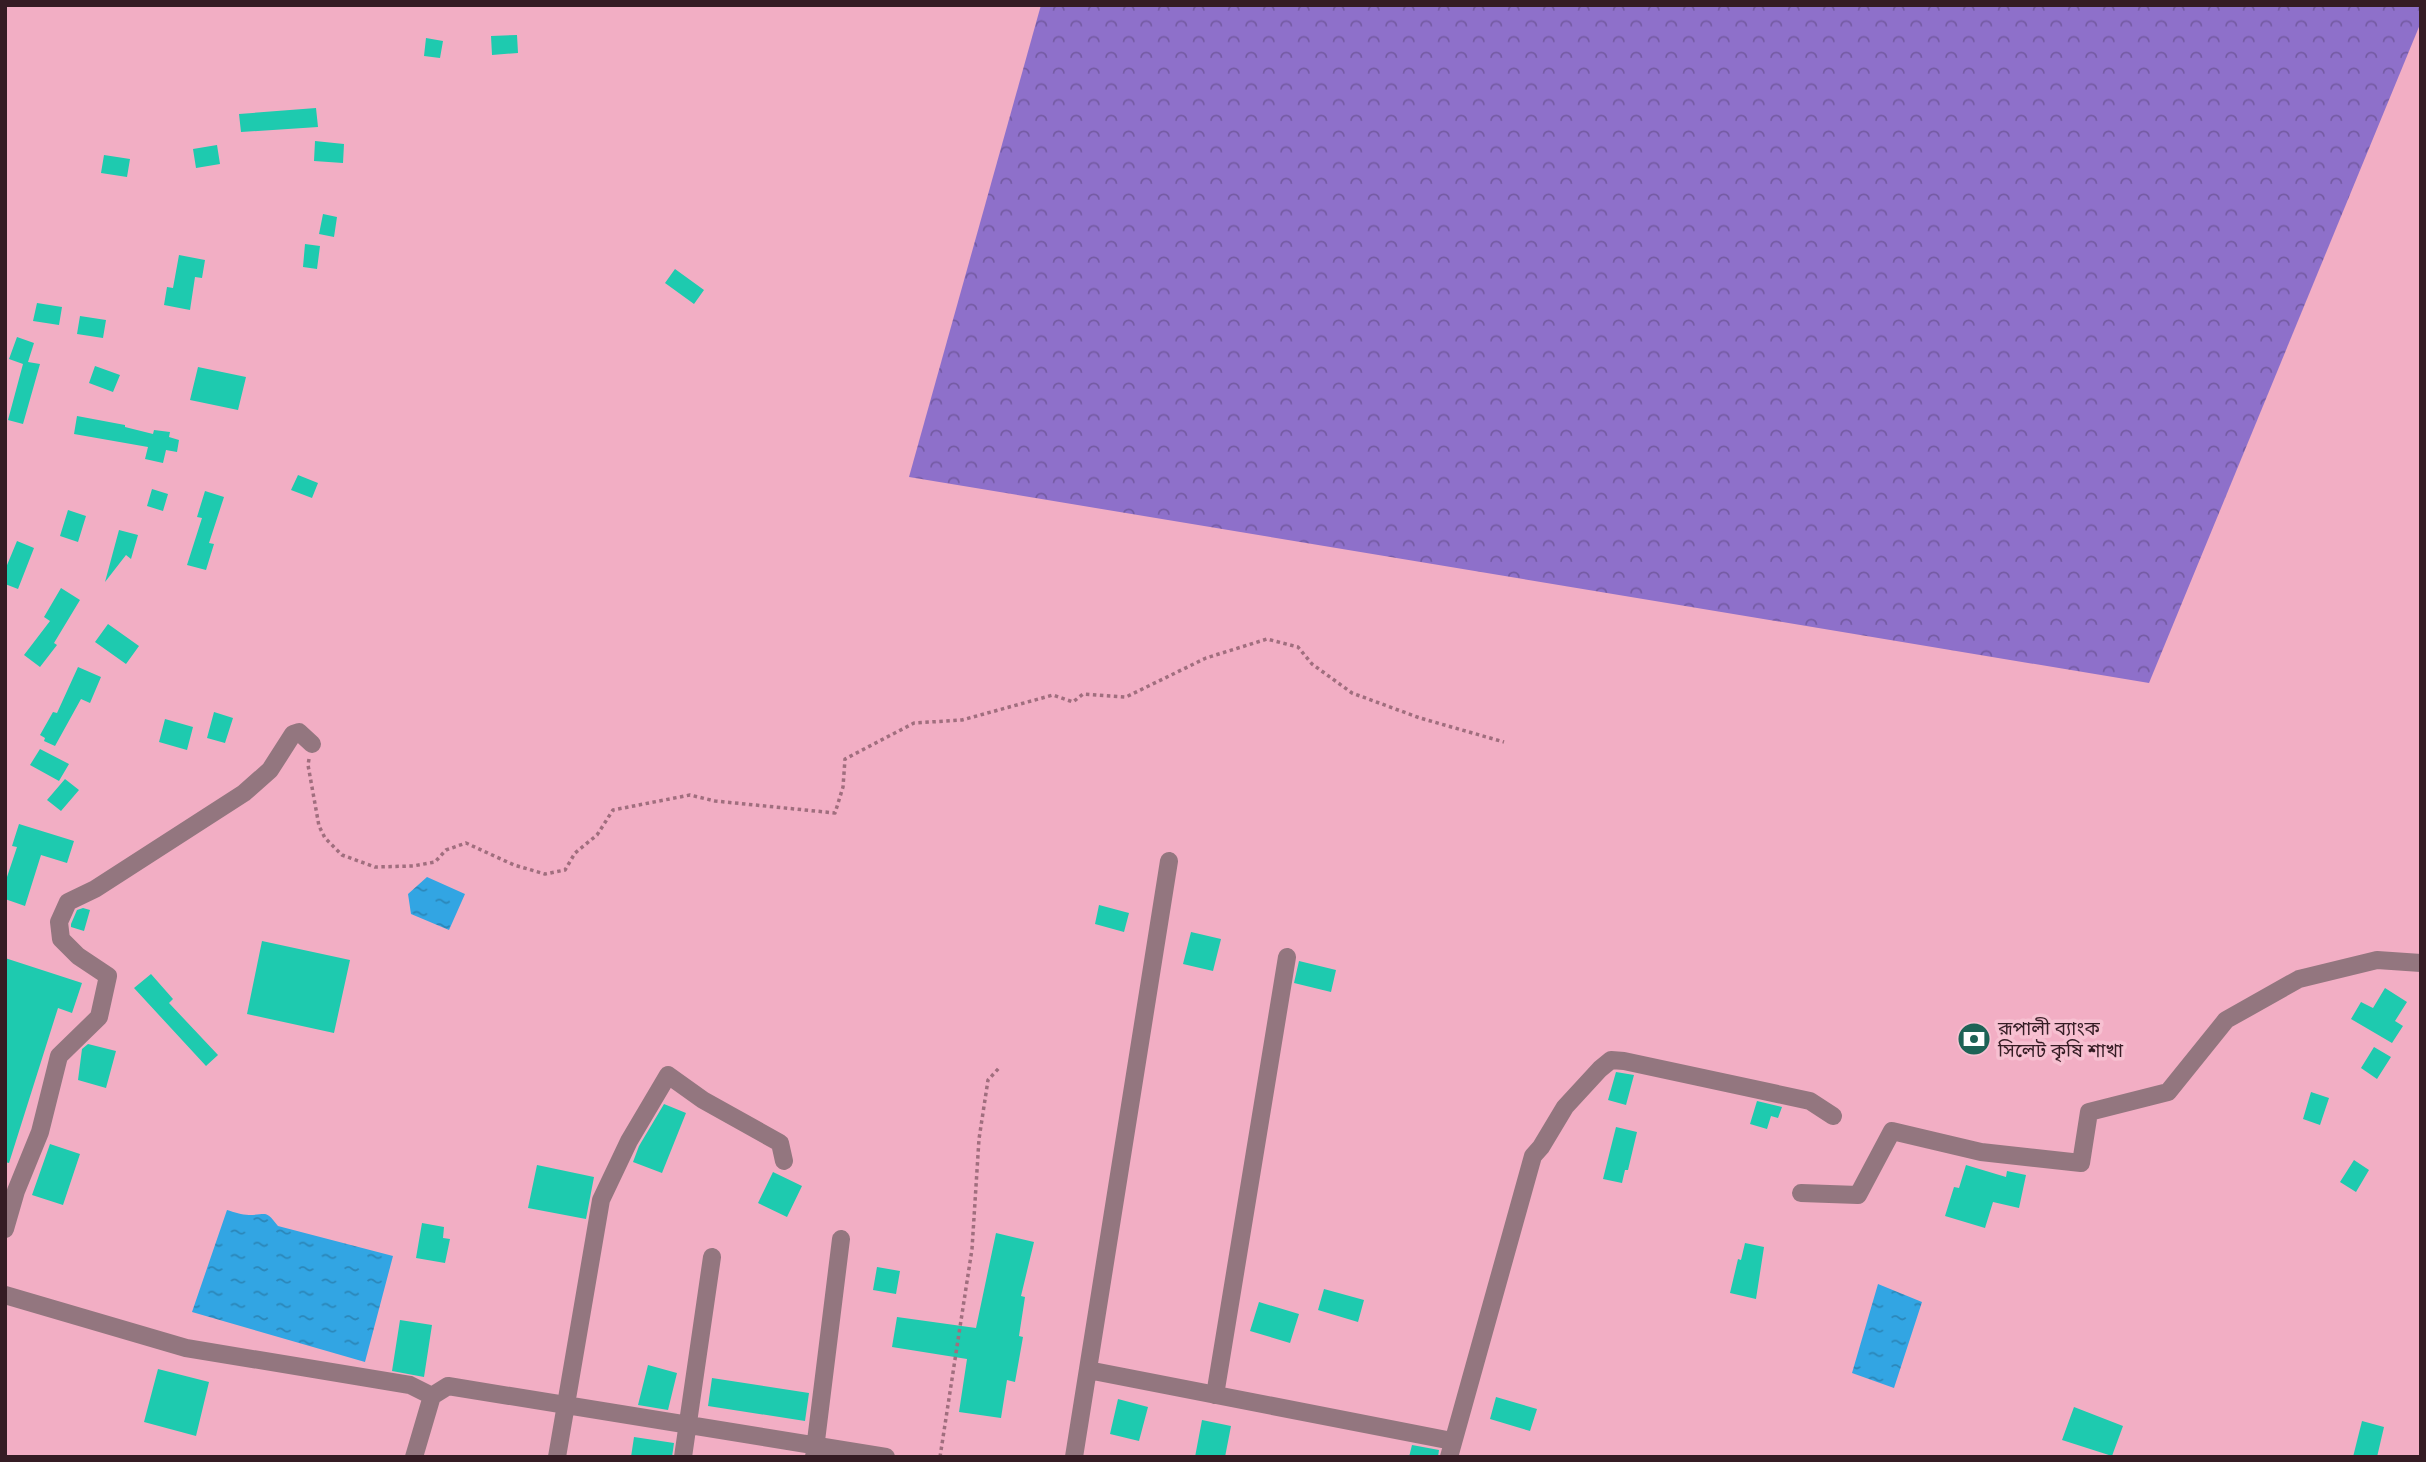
<svg xmlns="http://www.w3.org/2000/svg" width="2426" height="1462" font-family="'PT Serif','Noto Sans Bengali',serif">
  <style>
    .forest { fill: url(#forest-crowns) }
    .water { fill: url(#water-ripples) }
    .building { fill: #1ecaaf }
    .lines { fill: none; stroke-linecap: round; stroke-linejoin: round }
    .path { stroke: #a06e7e; stroke-width: 3.5; stroke-dasharray: 3.5 3.5; stroke-linecap: butt }
    .minor { stroke: #93767f; stroke-width: 18 }
    .labels { text-anchor: middle; stroke-width: 7; stroke-linejoin: round; paint-order: stroke }
    .poi-label { font-size: 19px; fill: #351c24; stroke: #f7c0d1; text-anchor: start }
  </style>
  <defs>
    <pattern id="forest-crowns" width="20" height="18" patternUnits="userSpaceOnUse" patternTransform="scale(1.75)"><rect width="20" height="18" fill="#8e70ca"/><path d="M2 6a3 3 0 1 1 6 0M12 15a3 3 0 1 1 6 0" fill="none" stroke="#755ba4"/></pattern>
    <pattern id="water-ripples" width="26" height="14" patternUnits="userSpaceOnUse" patternTransform="scale(1.75)"><rect width="26" height="14" fill="#32a5e3"/><path d="M2 4q2-2 4 0t4 0M15 11q2-2 4 0t4 0" fill="none" stroke="#2b86b8"/></pattern>
  </defs>
  <rect width="100%" height="100%" fill="#f2aec4"/>
  <path class="forest" d="M1041 5H2421V22L2149 683 909 477Z"/>
  <path class="water" d="M427 877 465 894 449 930 411 914 408 894Z
    M227 1210C234 1212 242 1215 249 1215 267 1215 265 1209 278 1226L393 1256 365 1362 192 1312Z
    M1878 1284 1922 1302 1894 1388 1852 1373Z"/>
  <path class="building" d="M517 35 518 53 492 55 491 36Z
    M426 38 443 41 440 58 424 56Z
    M316 108 318 127 241 132 239 114Z
    M315 141 344 144 343 163 314 161Z
    M217 145 220 164 196 168 193 149Z
    M104 155 130 159 127 177 101 173Z
    M323 214 337 217 334 237 319 234Z
    M305 244 320 246 317 269 303 267Z
    M179 255 205 260 202 278 195 277 190 310 164 305 167 287 173 288Z
    M675 269 704 290 694 304 665 283Z
    M37 303 62 307 59 325 33 321Z
    M80 316 106 320 103 338 77 334Z
    M17 337 34 343 28 362 40 364 23 424 8 420 23 364 9 359Z
    M95 366 120 375 113 392 89 383Z
    M198 367 246 377 238 410 190 400Z
    M77 416 125 425V427L153 434 154 430 170 432 169 437 179 440 177 452 166 450 163 463 145 459 148 447 74 434Z
    M298 475 318 483 312 498 291 490Z
    M152 489 168 494 163 511 147 506Z
    M205 491 224 497 209 543 214 544 206 570 187 565 202 518 197 517Z
    M68 510 86 516 78 542 60 536Z
    M119 530 138 535 131 559 126 555 105 582Z
    M17 541 34 548 18 589 5 584V570Z
    M61 588 80 600 54 643 57 645 40 667 24 655 50 621 44 617Z
    M108 624 139 646 126 664 95 642Z
    M78 667 101 677 90 703 81 699 55 746 44 741 45 738 40 735 53 712 57 713Z
    M214 712 233 718 225 743 207 738Z
    M165 719 193 727 187 750 159 742Z
    M40 749 69 764 59 781 30 765Z
    M65 779 79 790 61 811 47 800Z
    M19 824 74 841 67 863 41 855 25 906 5 899V883L17 847 12 846Z
    M1099 905 1129 913 1124 932 1095 924Z
    M83 908 90 910 84 931 71 927V924L77 910Z
    M1191 932 1221 939 1213 971 1183 964Z
    M262 941 350 960 334 1033 247 1014Z
    M5 958 82 983 72 1013 58 1008 9 1163 5 1162Z
    M1299 961 1336 970 1331 992 1294 983Z
    M151 974 173 999 169 1003 218 1055 206 1066 134 988Z
    M2385 988 2407 1002 2395 1021 2403 1026 2392 1043 2351 1019 2361 1002 2373 1008Z
    M88 1044 116 1051 106 1088 78 1080 82 1049Z
    M2374 1047 2391 1057 2377 1079 2361 1068Z
    M1616 1072 1634 1075 1626 1105 1608 1100Z
    M2311 1092 2329 1098 2320 1125 2303 1119Z
    M1757 1101 1782 1107 1778 1118 1771 1116 1767 1129 1750 1124Z
    M664 1104 686 1113 662 1173 633 1162 639 1146Z
    M1616 1127 1637 1132 1628 1170H1625L1622 1183 1603 1179Z
    M50 1144 80 1154 63 1205 32 1195Z
    M2354 1160 2369 1170 2356 1192 2340 1182Z
    M537 1165 594 1177 586 1219 528 1208Z
    M1966 1165 2006 1177 2007 1171 2026 1175 2019 1208 1993 1202 1985 1228 1945 1216 1954 1187 1959 1188Z
    M773 1172 802 1186 787 1217 758 1203Z
    M422 1223 444 1227 443 1238 450 1239 445 1263 416 1258Z
    M996 1233 1034 1242 1021 1296 1025 1297 1019 1336 1023 1337 1015 1382 1007 1380 1001 1418 959 1412 967 1359 892 1347 897 1317 976 1328Z
    M1745 1243 1764 1247 1756 1299 1730 1293 1738 1259 1741 1260Z
    M877 1267 900 1271 896 1294 873 1290Z
    M1324 1289 1364 1300 1358 1322 1318 1310Z
    M1259 1302 1299 1314 1290 1343 1250 1331Z
    M400 1320 432 1325 424 1377 392 1371Z
    M648 1365 677 1373 668 1410 638 1405Z
    M158 1369 209 1382 196 1436 144 1422Z
    M712 1378 809 1393 805 1421 708 1406Z
    M1496 1397 1537 1409 1530 1431 1490 1419Z
    M1118 1399 1148 1407 1139 1441 1110 1434Z
    M2074 1407 2123 1426 2112 1456 2062 1440Z
    M1202 1420 1231 1426 1225 1457H1195Z
    M2362 1421 2384 1427 2377 1457H2353Z
    M634 1437 674 1443 672 1457H631Z
    M1412 1445 1439 1450 1438 1457H1409Z"/>
  <g class="lines">
    <path class="path" d="M309 759 308 765 319 826 325 838 342 855 375 867 413 866 435 862 446 850 466 843 514 865 545 874 565 870 575 853 597 835 613 810 690 795 715 801 835 813 843 787 845 759 914 723 962 720 1053 695 1073 702 1083 694 1126 697 1206 658 1267 639 1298 647 1312 664 1352 693 1420 718 1504 742
      M940 1457 972 1249 979 1139 988 1080 999 1068"/>
    <path class="minor" d="M1801 1193 1858 1195 1892 1131 1981 1152 2081 1163 2089 1112 2168 1092 2226 1020 2299 979 2377 960 2421 963
      M5 1229 16 1191 40 1132 59 1056 99 1017 108 976 78 956 61 939 59 922 68 902 95 889 244 793 270 770 293 734 299 732 312 744
      M5 1295 186 1348 410 1385 432 1396
      M1088 1370 1452 1441
      M1215 1395 1287 957
      M414 1457 432 1396 448 1386 886 1457
      M557 1457 601 1200 629 1141 668 1075 703 1100 780 1143 784 1161
      M683 1457 712 1257
      M814 1457 841 1239
      M1074 1457 1169 861
      M1449 1457 1533 1156 1541 1147 1565 1107 1600 1069 1611 1060 1624 1061 1810 1101 1833 1116"/>
  </g>
  <defs>
    <symbol id="bank-disc" viewBox="-11 -11 22 22"><circle r="9.5" fill="#1d6356" stroke="#f7c0d1"/><path d="M-6-4H6V4H-6ZM0-2.3a2.3 2.3 0 1 0 0 4.6a2.3 2.3 0 1 0 0-4.6Z" fill="#fff"/></symbol>
  </defs>
  <g fill-rule="evenodd">
    <use href="#bank-disc" x="1955" y="1020" width="38" height="38"/>
  </g>
  <g class="labels">
    <g class="poi-label">
      <text x="1998" y="1035">রূপালী ব্যাংক<tspan x="1998" dy="22">সিলেট কৃষি শাখা</tspan></text>
    </g>
  </g>
  <rect width="2426" height="1462" fill="none" stroke="#351c24" stroke-width="14"/>
</svg>
